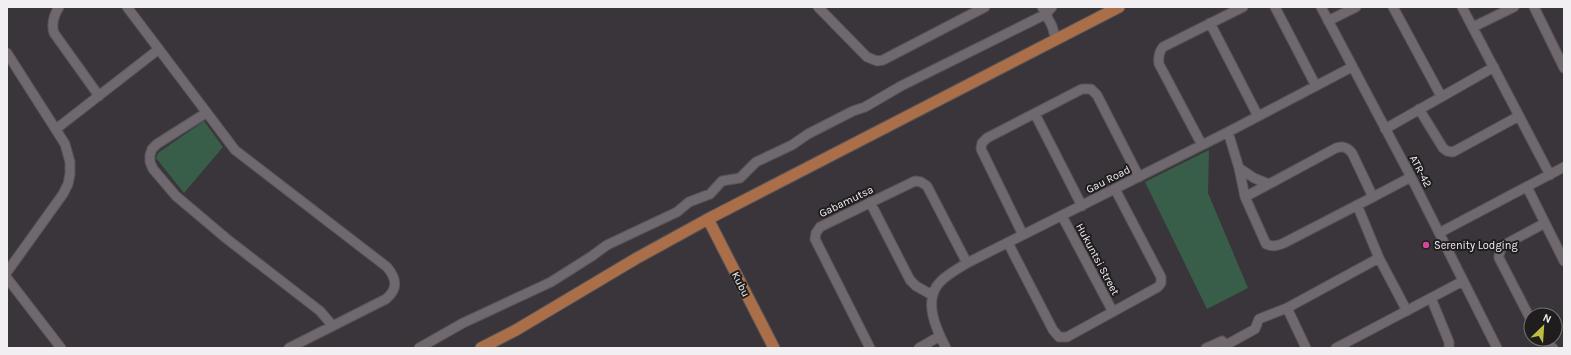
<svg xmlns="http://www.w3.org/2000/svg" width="1571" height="355" font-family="Karla,sans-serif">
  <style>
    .green { fill: #385d48 }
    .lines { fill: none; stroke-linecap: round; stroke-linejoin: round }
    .minor-casing { stroke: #575357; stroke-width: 11 }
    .major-casing { stroke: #575357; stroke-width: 13 }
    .minor { stroke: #6f686e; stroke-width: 9 }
    .major { stroke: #aa6f48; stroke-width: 11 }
    .hotel-dot { fill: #d1479c; stroke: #201d1f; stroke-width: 1.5 }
    .labels { text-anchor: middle; stroke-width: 4; stroke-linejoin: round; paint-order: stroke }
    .street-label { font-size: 11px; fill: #f2eff2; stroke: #201d1f }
    .poi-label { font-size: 11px; fill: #f2eff2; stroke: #201d1f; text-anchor: start }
  </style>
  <rect width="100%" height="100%" fill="#3a353a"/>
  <path class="green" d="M204 121 223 147 184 193 156 158 158 153Z
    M1209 150 1208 193 1248 288 1207 309 1145 182Z"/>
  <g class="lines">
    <defs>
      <path id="minor" d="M59 7C54 15 51 24 54 33L99 96
        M127 7 235 150 387 267C397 279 398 289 386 299L289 348
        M818 7 867 57 877 61 883 60 985 7
        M1042 7 1052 26 1056 40
        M1275 7 1316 86
        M1321 7 1411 177 1497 348
        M1393 7 1441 96
        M1462 7 1550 175
        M1534 7 1564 68
        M1328 21 1356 7
        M1210 23 1258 116
        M1473 27 1514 7
        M7 53 65 144 70 162V174L68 184 63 194 7 272
        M1419 109 1443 148 1447 151 1453 152 1519 116
        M206 113 157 144 152 149 150 155V162L153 169 176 196 227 239 320 311 332 325
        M1035 114 1082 206
        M56 129 159 49
        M1385 129 1494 67
        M1228 132 1239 168 1245 197 1266 244C1273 247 1277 246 1284 243L1373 197
        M1202 145 1159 64C1158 57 1159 52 1163 47L1243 7
        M1239 168 1254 178 1269 184
        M1527 187 1564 261
        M1245 197 1336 148C1343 146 1347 147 1352 153L1373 197 1411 177
        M870 202 910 280 916 286 932 295
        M1357 205 1379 258 1407 311
        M1062 216 1113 312
        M1439 233 1564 167
        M1023 235 981 149 982 143 987 138 1082 89H1091L1097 95 1139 177
        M1008 243 1053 330 1059 337H1067L1158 287 1161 283V277L1115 189
        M7 278 61 348
        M1431 298 1449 342V348
        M1531 320 1499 258C1499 253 1500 249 1504 245L1545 223
        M1542 339 1553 348
        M1226 345 1255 329 1259 319 1287 308
        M419 348 463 323 551 282 592 256 607 245 677 212 689 202 710 194 722 181 740 178 756 162 792 145 808 134 853 111 865 107 901 86 1046 14 1052 7
        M870 348 815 239 816 233 820 227 915 181 921 182 927 186 967 263
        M919 348 940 336
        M946 348C936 329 922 299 941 281 948 274 959 268 967 263L1228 132 1352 67
        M1206 348 1222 341 1227 348
        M1306 348 1287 308 1379 258
        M1336 348 1463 281"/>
      <path id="major" d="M708 219 774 348
        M481 348 516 330 637 258 708 219 1119 7"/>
    </defs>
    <use href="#minor" class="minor-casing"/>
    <use href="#major" class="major-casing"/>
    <use href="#minor" class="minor"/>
    <use href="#major" class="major"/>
  </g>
  <circle class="hotel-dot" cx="1426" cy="245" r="4"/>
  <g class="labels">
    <g class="street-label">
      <text transform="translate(1421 171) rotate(62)" y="4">ATR-42</text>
      <text transform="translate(1108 179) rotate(-27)" y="4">Gau Road</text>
      <text transform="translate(846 201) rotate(-26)" y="4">Gabamutsa</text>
      <text transform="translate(1098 259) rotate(62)" y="4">Hukuntsi Street</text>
      <text transform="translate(741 284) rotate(63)" y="4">Kubu</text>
    </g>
    <g class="poi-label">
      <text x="1434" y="249">Serenity Lodging</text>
    </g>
  </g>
  <rect width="1571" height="355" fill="none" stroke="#f2eff2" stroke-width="16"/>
  <g transform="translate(1543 327) rotate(25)"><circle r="19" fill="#201d1f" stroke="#747173"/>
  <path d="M0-3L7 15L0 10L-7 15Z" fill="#c0be41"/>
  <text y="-6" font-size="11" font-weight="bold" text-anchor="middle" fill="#f2eff2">N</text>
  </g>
</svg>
